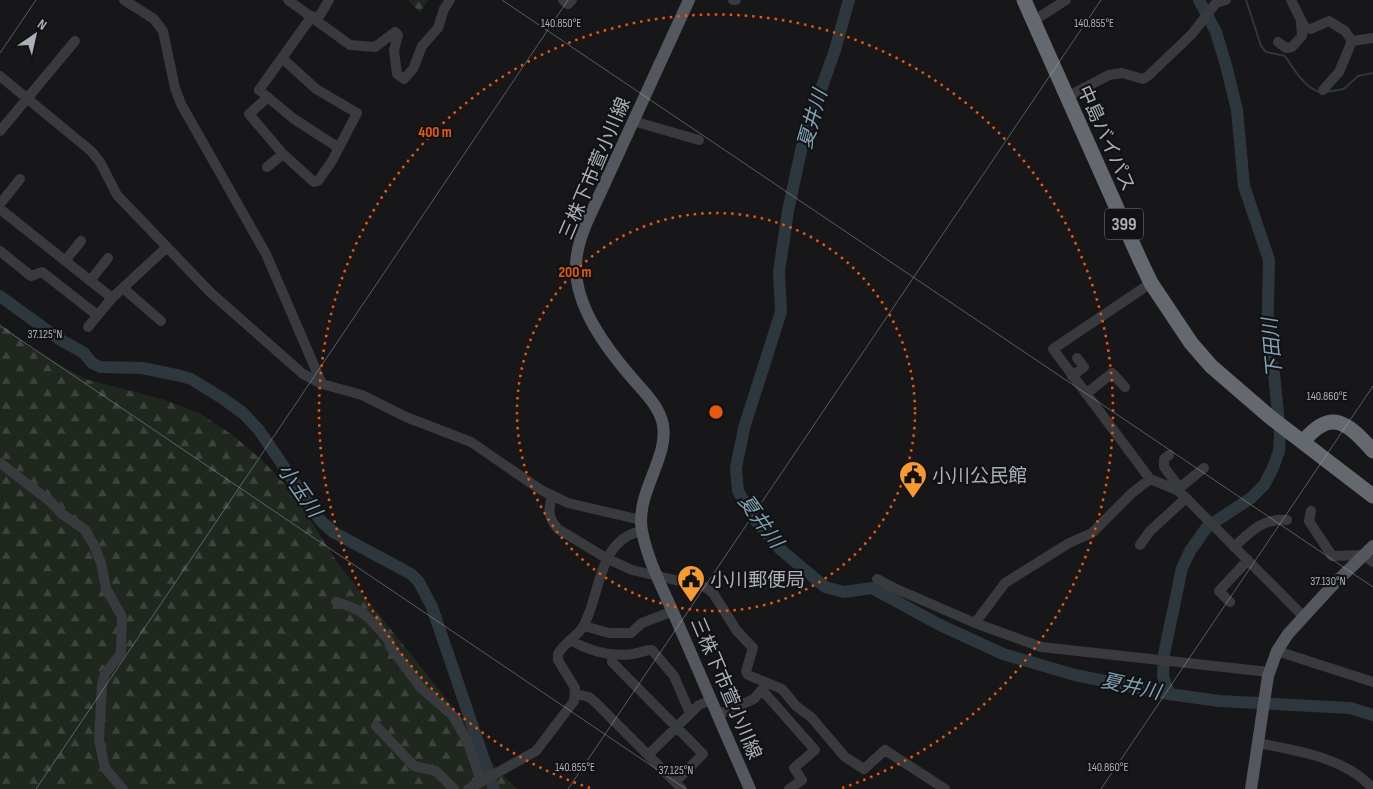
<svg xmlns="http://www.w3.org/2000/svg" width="1373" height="789" font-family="'Sofia Sans Condensed','Noto Sans JP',sans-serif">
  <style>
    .forest { fill: url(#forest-firs) }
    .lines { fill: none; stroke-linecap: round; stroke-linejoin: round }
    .stream { stroke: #2c383e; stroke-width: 2 }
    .river { stroke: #2c383e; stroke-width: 12 }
    .minor { stroke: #383a3e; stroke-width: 10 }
    .major { stroke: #54575d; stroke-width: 12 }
    .highway { stroke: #64686f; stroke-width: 15 }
    .ticks { fill: none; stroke: #a9b0b9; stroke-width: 1; stroke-opacity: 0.45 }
    .ring { fill: none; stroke: #e8590c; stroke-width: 2.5; stroke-dasharray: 2.5 5 }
    .labels { text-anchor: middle; stroke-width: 4.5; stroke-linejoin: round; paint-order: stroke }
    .shield { fill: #121214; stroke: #7c8188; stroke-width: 1 }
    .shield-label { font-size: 18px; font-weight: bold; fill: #a9b0b9 }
    .street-label { font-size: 19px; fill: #a9b0b9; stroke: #121214 }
    .poi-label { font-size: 19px; fill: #a9b0b9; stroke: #121214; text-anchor: start }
    .water-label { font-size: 20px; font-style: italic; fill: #7fa3b5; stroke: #121214 }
    .ticks-label { font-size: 12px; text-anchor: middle; fill: #a9b0b9; stroke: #121214; stroke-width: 4.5; stroke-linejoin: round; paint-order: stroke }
    .centre { fill: #e8590c; stroke: #121214; stroke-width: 2.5 }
    .ring-label { font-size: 15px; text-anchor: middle; font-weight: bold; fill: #e8590c; stroke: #121214; stroke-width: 4.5; stroke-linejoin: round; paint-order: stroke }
  </style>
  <defs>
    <pattern id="forest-firs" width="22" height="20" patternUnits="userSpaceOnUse" patternTransform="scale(1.25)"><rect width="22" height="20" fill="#1f271f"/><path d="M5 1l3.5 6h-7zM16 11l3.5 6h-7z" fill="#3d443d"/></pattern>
  </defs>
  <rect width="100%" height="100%" fill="#171719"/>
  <path class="forest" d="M408 0H428L420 13Z
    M0 323 29 347 85 379 162 399 201 414 234 436 263 461 294 494 337 562 460 716 495 767 517 789H0Z"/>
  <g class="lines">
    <path class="stream" d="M1246 0 1261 46 1266 52 1285 56C1293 68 1306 90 1321 92
      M1326 92 1344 89 1358 76 1373 73"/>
    <path class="river" d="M849 0 835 50 804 137 788 211 779 272 781 312 744 428 736 468 738 491 756 521 780 549 825 587 844 592 872 588 938 624 1003 654 1075 675 1169 694 1219 701 1350 708 1373 715
      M0 296 59 339 84 353 92 363 100 367 142 368 181 376 191 379 222 398 243 413 259 430 320 520 333 532 411 574 419 582 432 607 494 789
      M1169 694 1163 676 1164 654 1182 568 1190 551 1207 527 1251 498 1264 485 1273 468 1279 451 1280 433 1274 374 1267 345 1269 260 1244 186 1237 110 1226 65 1216 32 1199 0"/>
    <path class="minor" d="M124 0 154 19 163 31 175 88 181 104 266 254 322 384 362 395 406 417 471 442 541 490 568 503 641 520
      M288 0 350 45 375 47 395 32 398 35 394 50 397 74 404 79 413 69 422 46 438 28 444 9 450 0
      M563 0 568 4 572 0
      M733 0H736
      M1291 0 1305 28 1311 29 1329 21 1345 31 1352 41 1373 38
      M312 16 259 90 294 119 339 148
      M317 20 329 0
      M1033 21 1066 0
      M1278 42 1286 48 1292 47 1302 36 1301 23
      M0 76 91 151 100 162 117 195 211 293 303 374 322 384
      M1323 90 1339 72 1352 41
      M268 97 249 114 283 154 314 182 318 181 332 161 357 113 316 89 283 59
      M1067 97 1109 75 1122 73 1143 79 1148 76 1192 34 1216 3 1226 0
      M633 121 699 140
      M0 131 75 41
      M267 167 283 154
      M0 204 20 179
      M0 209 112 298
      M0 251 31 276 42 272 97 315
      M65 261 81 241
      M90 281 108 258
      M123 288 161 321
      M88 327 112 298 167 247
      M1072 376 1084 367 1077 358
      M1086 394 1112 373 1125 387
      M1169 455 1164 459V467L1180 488
      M0 463 51 502 62 514 84 529 94 545 101 563 106 588 122 617 121 653 105 674 102 684 99 740 105 768 123 789
      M1150 479 1053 349 1151 283
      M1177 490 1204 468
      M552 496C548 510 548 518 558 529L606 558 632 570 705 587 713 593 737 631 753 648 746 671 748 675 782 689 796 706 811 717 845 757 864 769 885 750 945 789
      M1311 511 1309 521 1332 556 1363 555 1373 562
      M1140 545 1150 531 1186 498
      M1234 547C1251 531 1263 518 1287 520
      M877 579 894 588 975 623 1041 647 1269 672
      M336 602C365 610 370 618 389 641L390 646 421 688 452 715 467 740 481 781
      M1230 602 1219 591 1248 560
      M975 623 1005 583 1069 543 1092 533 1132 493 1150 479 1177 490 1186 498 1304 617
      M584 626 609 633H631L642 623 673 611
      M570 640C589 651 611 657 633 654 640 653 644 650 652 650L674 676 690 713
      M1277 651 1373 682
      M612 654V662L703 754 675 782
      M763 691 815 750 794 768 802 780 789 789
      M576 694 589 697 596 703 682 789
      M717 715 754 699 765 686
      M376 726 414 766 436 771 454 789
      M1258 743C1296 751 1346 757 1373 789
      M648 755 699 705 711 700
      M468 789 536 751 574 701 575 688 558 660V654C564 642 578 637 584 625 601 593 598 539 642 531"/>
    <path class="major" d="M689 0 587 222C581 236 576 250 576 266 575 307 607 349 632 378 644 392 660 407 663 425 669 458 635 493 642 531 648 562 664 591 676 619 701 676 725 733 750 789
      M1251 789 1268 676 1277 651 1288 634 1332 586 1373 546"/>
    <path class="highway" d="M1024 0 1140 260 1151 283 1191 343 1211 366 1270 417 1373 496
      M1303 442C1331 407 1348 423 1373 451"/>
  </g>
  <path class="ticks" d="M502 0 1373 587M0 53 36 0M0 326 686 789M36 789 568 0M568 789 1101 0M1101 789 1373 386"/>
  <g class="ring">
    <circle cx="716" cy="412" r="199"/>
    <path d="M590 788A397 397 0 1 1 842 788"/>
  </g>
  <defs>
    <symbol id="civic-pin" viewBox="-11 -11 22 30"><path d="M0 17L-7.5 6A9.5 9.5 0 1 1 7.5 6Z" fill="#f79b31" stroke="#121214"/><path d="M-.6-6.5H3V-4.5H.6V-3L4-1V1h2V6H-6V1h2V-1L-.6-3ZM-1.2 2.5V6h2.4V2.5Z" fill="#111"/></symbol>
  </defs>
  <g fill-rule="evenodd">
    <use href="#civic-pin" x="897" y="459" width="32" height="43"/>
    <use href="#civic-pin" x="675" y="563" width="32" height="43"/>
  </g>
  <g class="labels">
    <rect class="shield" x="1105" y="208.5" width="38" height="31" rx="4"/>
    <g class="shield-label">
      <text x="1124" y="230">399</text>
    </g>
    <g class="street-label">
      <text transform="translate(1107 138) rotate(66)" y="7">中島バイパス</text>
      <text transform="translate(594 168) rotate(-67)" y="7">三株下市萱小川線</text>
      <text transform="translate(727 688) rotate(67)" y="7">三株下市萱小川線</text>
    </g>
    <g class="poi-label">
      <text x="932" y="482">小川公民館</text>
      <text x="710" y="586">小川郵便局</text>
    </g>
    <g class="water-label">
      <text transform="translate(812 119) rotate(-74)" y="7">夏井川</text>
      <text transform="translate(1272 348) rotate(-95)" y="7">下田川</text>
      <text transform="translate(300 490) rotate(55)" y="7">小玉川</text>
      <text transform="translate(761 521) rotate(54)" y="7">夏井川</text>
      <text transform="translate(1131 686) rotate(12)" y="7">夏井川</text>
    </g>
  </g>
  <g class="ticks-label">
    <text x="561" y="27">140.850°E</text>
    <text x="1094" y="27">140.855°E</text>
    <text x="45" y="338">37.125°N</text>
    <text x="1327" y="400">140.860°E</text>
    <text x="1328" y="585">37.130°N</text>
    <text x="575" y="771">140.855°E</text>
    <text x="1108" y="771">140.860°E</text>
    <text x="676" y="774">37.125°N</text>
  </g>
  <circle cx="716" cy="412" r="8" class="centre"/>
  <g class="ring-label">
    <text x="435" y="137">400 m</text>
    <text x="575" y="277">200 m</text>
  </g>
  <g transform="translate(35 35) rotate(34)" stroke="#121214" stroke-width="4" paint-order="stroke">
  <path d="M0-4L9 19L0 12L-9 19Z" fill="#a9b0b9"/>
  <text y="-8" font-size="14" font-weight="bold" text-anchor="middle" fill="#a9b0b9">N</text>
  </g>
</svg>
